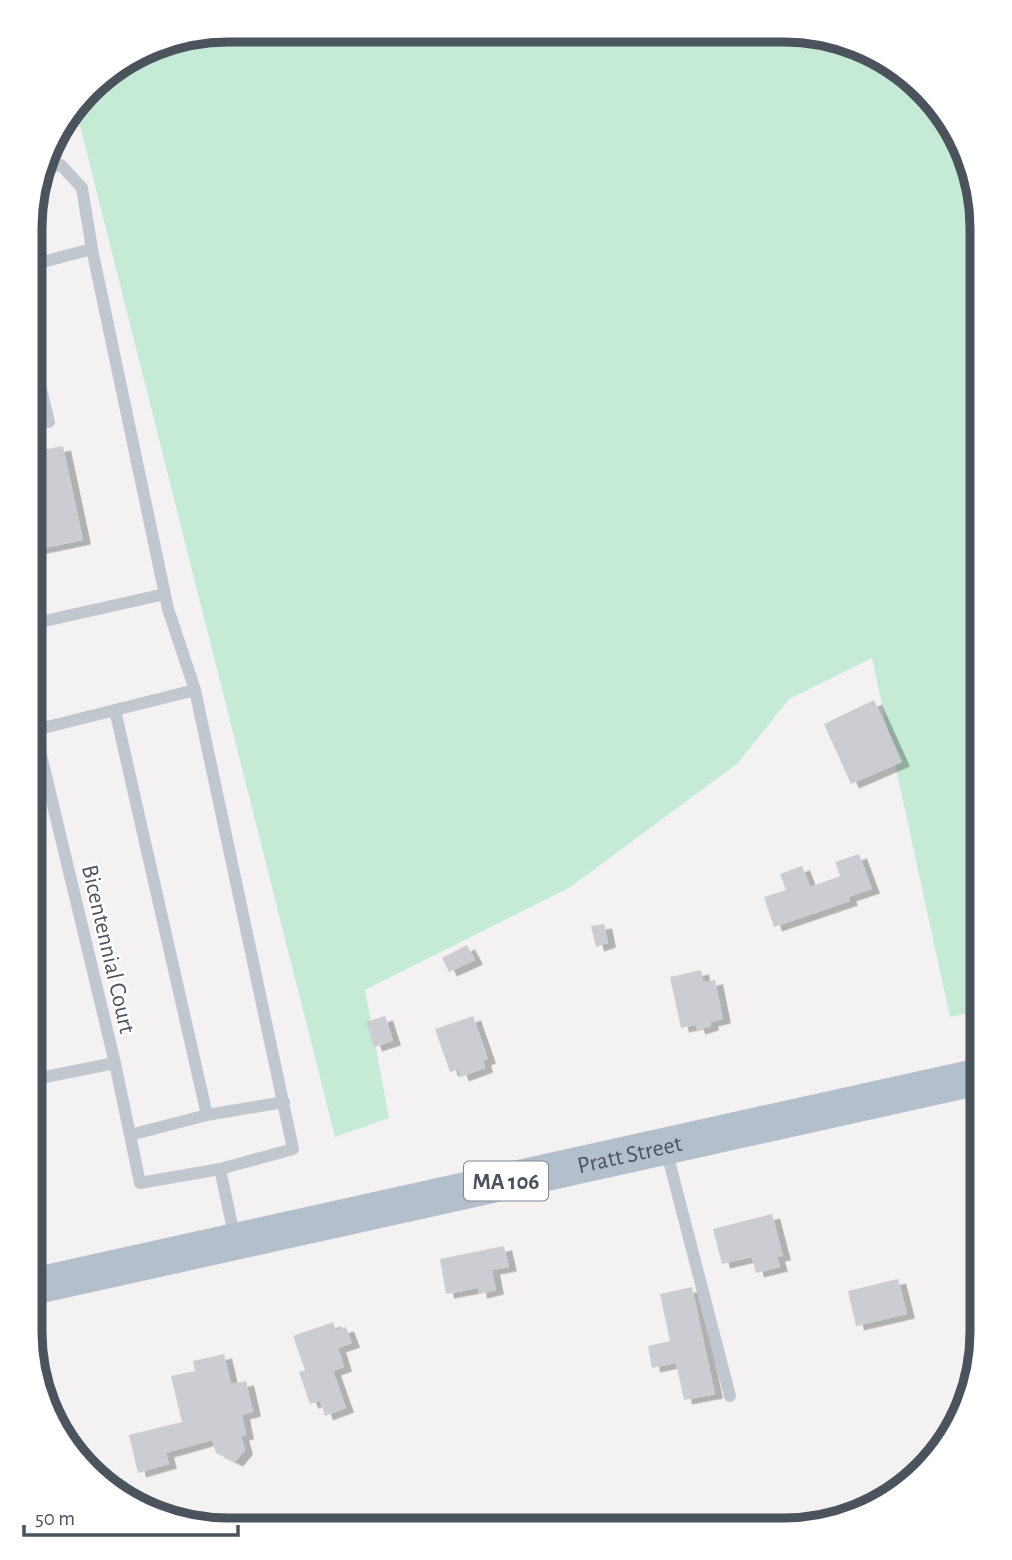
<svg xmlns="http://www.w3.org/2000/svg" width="1012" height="1560" font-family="'Alegreya Sans',sans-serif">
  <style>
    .green { fill: #c5ebd6 }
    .building { fill: #cbcdd3; filter: url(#shadow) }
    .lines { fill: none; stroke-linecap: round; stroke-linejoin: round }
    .service { stroke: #c1c7ce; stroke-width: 12 }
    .primary { stroke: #b4bfcc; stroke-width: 37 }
    .labels { text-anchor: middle; stroke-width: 5; stroke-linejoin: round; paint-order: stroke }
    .shield { fill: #fff; stroke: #81878e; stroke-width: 2 }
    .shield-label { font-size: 23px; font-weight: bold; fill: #4b535d }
    .street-label { font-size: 24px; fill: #4b535d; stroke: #fff }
    .rim { fill: none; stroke: #4b535d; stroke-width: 9 }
  </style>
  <defs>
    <filter id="shadow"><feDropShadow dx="8" dy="4.5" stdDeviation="0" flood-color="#0004"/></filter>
  </defs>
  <rect width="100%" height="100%" fill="#f3f1f1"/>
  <path class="green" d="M228 30 811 32 905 71 967 152 982 228V763L977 764 982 816V1010L950 1017 872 658 789 699 738 763 569 888 365 990 389 1118 335 1137 75 106 97 79 164 40Z"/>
  <path class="building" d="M63 446 83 540 35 550 31 534V452Z
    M874 700 902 762 851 784 824 724Z
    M859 854 872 889 848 897 850 901 774 927 764 897 786 890 780 874 802 866 810 887 840 876 835 862Z
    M604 924 608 943 596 947 591 926Z
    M467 945 475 960 449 972 442 958Z
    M701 970 703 982 715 980 723 1019 710 1022 711 1026 697 1030 696 1025 681 1028 670 977Z
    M385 1016 393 1041 374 1047 366 1022Z
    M473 1016 488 1059 483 1061 485 1068 461 1077 458 1070 450 1072 435 1029Z
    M772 1214 783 1256 777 1257 780 1267 756 1273 752 1257 722 1264 713 1229Z
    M504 1246 509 1267 492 1270 496 1290 479 1294 478 1288 446 1294 440 1259Z
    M898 1279 907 1314 856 1326 848 1291Z
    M692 1287 715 1394 684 1400 676 1363 652 1368 648 1346 670 1341 660 1294Z
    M333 1322 336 1330 346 1327 352 1343 338 1348 344 1367 333 1371 346 1408 325 1416 320 1401 310 1404 299 1372 305 1370 293 1336Z
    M224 1354 231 1384 246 1381 253 1412 242 1415 246 1435 241 1436 245 1450 235 1462 216 1453 212 1440 166 1453 169 1464 138 1473 129 1435 182 1422 171 1376 195 1371 193 1361Z"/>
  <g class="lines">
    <path class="service" d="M31 265 92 249
      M31 349 49 422
      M31 624 165 594
      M115 710 207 1115
      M35 730 195 690
      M31 731 35 730 115 1063 140 1183 220 1169 293 1149 195 690 168 609 92 249 82 188 61 165 42 169
      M30 1080 115 1063
      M130 1135 207 1115 284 1102
      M666 1149 730 1396
      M220 1169 235 1239"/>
    <path class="primary" id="s1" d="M30 1287 982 1076"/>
  </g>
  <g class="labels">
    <rect class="shield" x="464" y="1161.5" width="84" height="39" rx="5"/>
    <g class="shield-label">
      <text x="506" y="1189">MA 106</text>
    </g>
    <g class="street-label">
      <text transform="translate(109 949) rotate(77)" y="8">Bicentennial Court</text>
      <text dy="8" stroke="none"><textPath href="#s1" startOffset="614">Pratt Street</textPath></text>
    </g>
  </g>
  <path d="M0 0H1012V1560H0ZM228 42H784A186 186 0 0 1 970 228V1332A186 186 0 0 1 784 1518H228A186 186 0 0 1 42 1332V228A186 186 0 0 1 228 42Z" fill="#fff" fill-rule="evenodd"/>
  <path class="rim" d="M228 42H784A186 186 0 0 1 970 228V1332A186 186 0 0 1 784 1518H228A186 186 0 0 1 42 1332V228A186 186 0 0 1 228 42Z"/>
  <path d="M24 1525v10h214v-10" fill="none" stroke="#4b535d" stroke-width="3.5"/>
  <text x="35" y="1525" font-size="21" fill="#4b535d" stroke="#ffffff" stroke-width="5" paint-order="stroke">50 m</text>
</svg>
